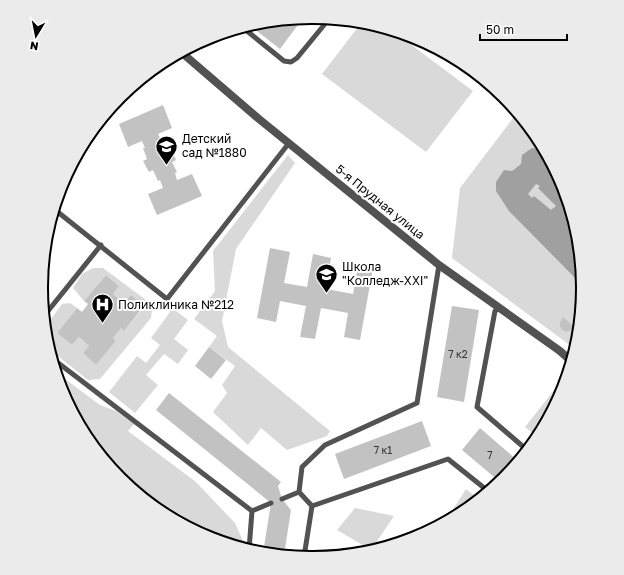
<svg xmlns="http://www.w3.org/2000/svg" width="624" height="575" font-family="'Golos Text',sans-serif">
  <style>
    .green { fill: #d9d9d9 }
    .water { fill: #a0a0a0; fill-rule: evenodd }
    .building { fill: #c2c2c2 }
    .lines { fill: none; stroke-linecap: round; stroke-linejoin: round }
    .service { stroke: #525252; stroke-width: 5 }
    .minor { stroke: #525252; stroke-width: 8 }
    .labels { text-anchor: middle; stroke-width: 4; stroke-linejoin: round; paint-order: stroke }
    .number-label { font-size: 10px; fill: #303030 }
    .poi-label { font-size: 12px; fill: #000; stroke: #fff; text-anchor: start }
    .street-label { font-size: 12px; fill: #000; stroke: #fff }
    .rim { fill: none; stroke: #000; stroke-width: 2 }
  </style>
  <rect width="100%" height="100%" fill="#fff"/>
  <path class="green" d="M362 22 393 31 473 91 426 152 322 74Z
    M517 113 537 137 562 184 577 235 582 288 577 340 574 350 567 343 452 258 460 188Z
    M288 155 295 163 236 249 222 321 228 347 330 431 327 436 287 450 261 428 248 445 213 412 227 393 222 385 235 366 209 347 217 336 194 319 215 291 213 251Z
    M93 268H103L146 300 152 309 151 318 100 379 88 380 49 349 47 340 45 327 62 304 70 303 77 308 57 333 72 345 79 337 89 346 83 353 96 365 116 341 113 338 121 328 125 330 144 307 131 295 124 303 113 294 119 286 106 275 84 301 73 288 82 274Z
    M171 307 188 320 174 339 188 350 178 364 164 354 146 375 158 385 135 413 109 392 137 356 146 363 160 345 151 338 170 312 168 310Z
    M57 373 100 405 116 411 134 424 128 431 196 482 235 523 243 541 242 548 208 537 162 512 121 479 87 438 62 391Z
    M558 385 563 389 562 391 537 436 525 427Z
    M466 489 479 499 462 513 448 520 447 519Z
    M355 508 394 516 371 550 337 530Z"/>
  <path class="water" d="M532 148 544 150 562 184 577 235 582 285 509 211 496 191V182L504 170 512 171 521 164 522 155ZM536 184 540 186 538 188 556 206 551 210 534 196 532 198 528 194Z"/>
  <path class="building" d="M303 18 280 49 249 25 259 22Z
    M163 105 172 128 158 134 161 140 163 139 167 149 171 148 176 160 172 162 177 172 175 173 177 180 192 174 202 196 157 215 148 194 163 188 160 180 158 181 153 170 149 172 143 161 147 159 143 148H145L142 141 128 147 119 124Z
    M270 248 290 252 284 283 307 287 313 254 331 258 326 289 353 294 358 265 373 268 360 340 344 337 348 313 321 308 315 339 300 337 306 306 280 301 276 322 257 318Z
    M106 275 119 286 113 294 124 303 131 295 144 306 124 331 121 328 113 338 116 341 96 365 83 353 89 346 79 337 72 345 57 333 77 308 82 312 88 304 84 301Z
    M452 306 479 310 464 402 437 397Z
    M563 317 574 327 571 330 567 332 562 330 560 326V322Z
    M209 347 226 360 211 379 195 366Z
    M169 393 281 482 278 486 282 499 291 510 284 555 263 553 271 503 156 410Z
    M422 421 431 446 344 479 335 454Z
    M480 428 518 461 500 482 462 450Z
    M418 528 424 533 410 539Z"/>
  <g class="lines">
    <path class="service" d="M242 27 284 61 291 62 297 58 329 19
      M54 209 167 299 289 143
      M499 308 495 311 477 407 527 450
      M44 316 101 245
      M53 359 252 511 249 550
      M299 492 312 506 304 557
      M282 499 299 492 302 467 325 445 417 403 439 265
      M312 506 448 459 488 491
      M252 511 271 503"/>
    <path class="minor" d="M181 52 259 119 439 265 560 351 571 361"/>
  </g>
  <defs>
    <symbol id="school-pin" viewBox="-11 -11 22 30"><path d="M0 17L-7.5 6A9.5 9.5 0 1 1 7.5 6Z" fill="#000" stroke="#fff"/><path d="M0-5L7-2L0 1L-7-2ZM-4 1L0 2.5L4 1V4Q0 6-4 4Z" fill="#fff"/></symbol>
    <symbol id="hospital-pin" viewBox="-11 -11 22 30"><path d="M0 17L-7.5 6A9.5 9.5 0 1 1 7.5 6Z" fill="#000" stroke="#fff"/><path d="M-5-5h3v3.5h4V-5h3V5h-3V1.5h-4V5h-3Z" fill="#fff"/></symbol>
  </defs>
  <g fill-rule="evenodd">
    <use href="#school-pin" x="154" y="134" width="25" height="34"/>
    <use href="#school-pin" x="314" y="262" width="25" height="34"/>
    <use href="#hospital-pin" x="90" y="292" width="25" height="34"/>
  </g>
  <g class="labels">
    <g class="number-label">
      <text x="458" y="358">7 к2</text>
      <text x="383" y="454">7 к1</text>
      <text x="490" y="459">7</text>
    </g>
    <g class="poi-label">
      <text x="182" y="143">Детский<tspan x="182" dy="14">сад №1880</tspan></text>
      <text x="342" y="271">Школа<tspan x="342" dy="14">"Колледж-XXI"</tspan></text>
      <text x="118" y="309">Поликлиника №212</text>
    </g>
    <g class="street-label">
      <text transform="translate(380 202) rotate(39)" y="4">5-я Прудная улица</text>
    </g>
  </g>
  <path d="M0 0H624V575H0ZM311 24H313A263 263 0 0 1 576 287V288A263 263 0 0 1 313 551H311A263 263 0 0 1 48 288V287A263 263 0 0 1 311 24Z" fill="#ebebeb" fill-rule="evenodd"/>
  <path class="rim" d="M311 24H313A263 263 0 0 1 576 287V288A263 263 0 0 1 313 551H311A263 263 0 0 1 48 288V287A263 263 0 0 1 311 24Z"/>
  <g transform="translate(36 36) rotate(190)" stroke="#ffffff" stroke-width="3" paint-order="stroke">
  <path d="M0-3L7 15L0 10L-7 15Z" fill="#000000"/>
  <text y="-6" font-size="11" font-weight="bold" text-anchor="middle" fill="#000000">N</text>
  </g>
  <path d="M480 34v6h87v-6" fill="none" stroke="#000000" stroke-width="2"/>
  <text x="486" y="34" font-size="12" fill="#000000" stroke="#ffffff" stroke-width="3" paint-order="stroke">50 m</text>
</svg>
